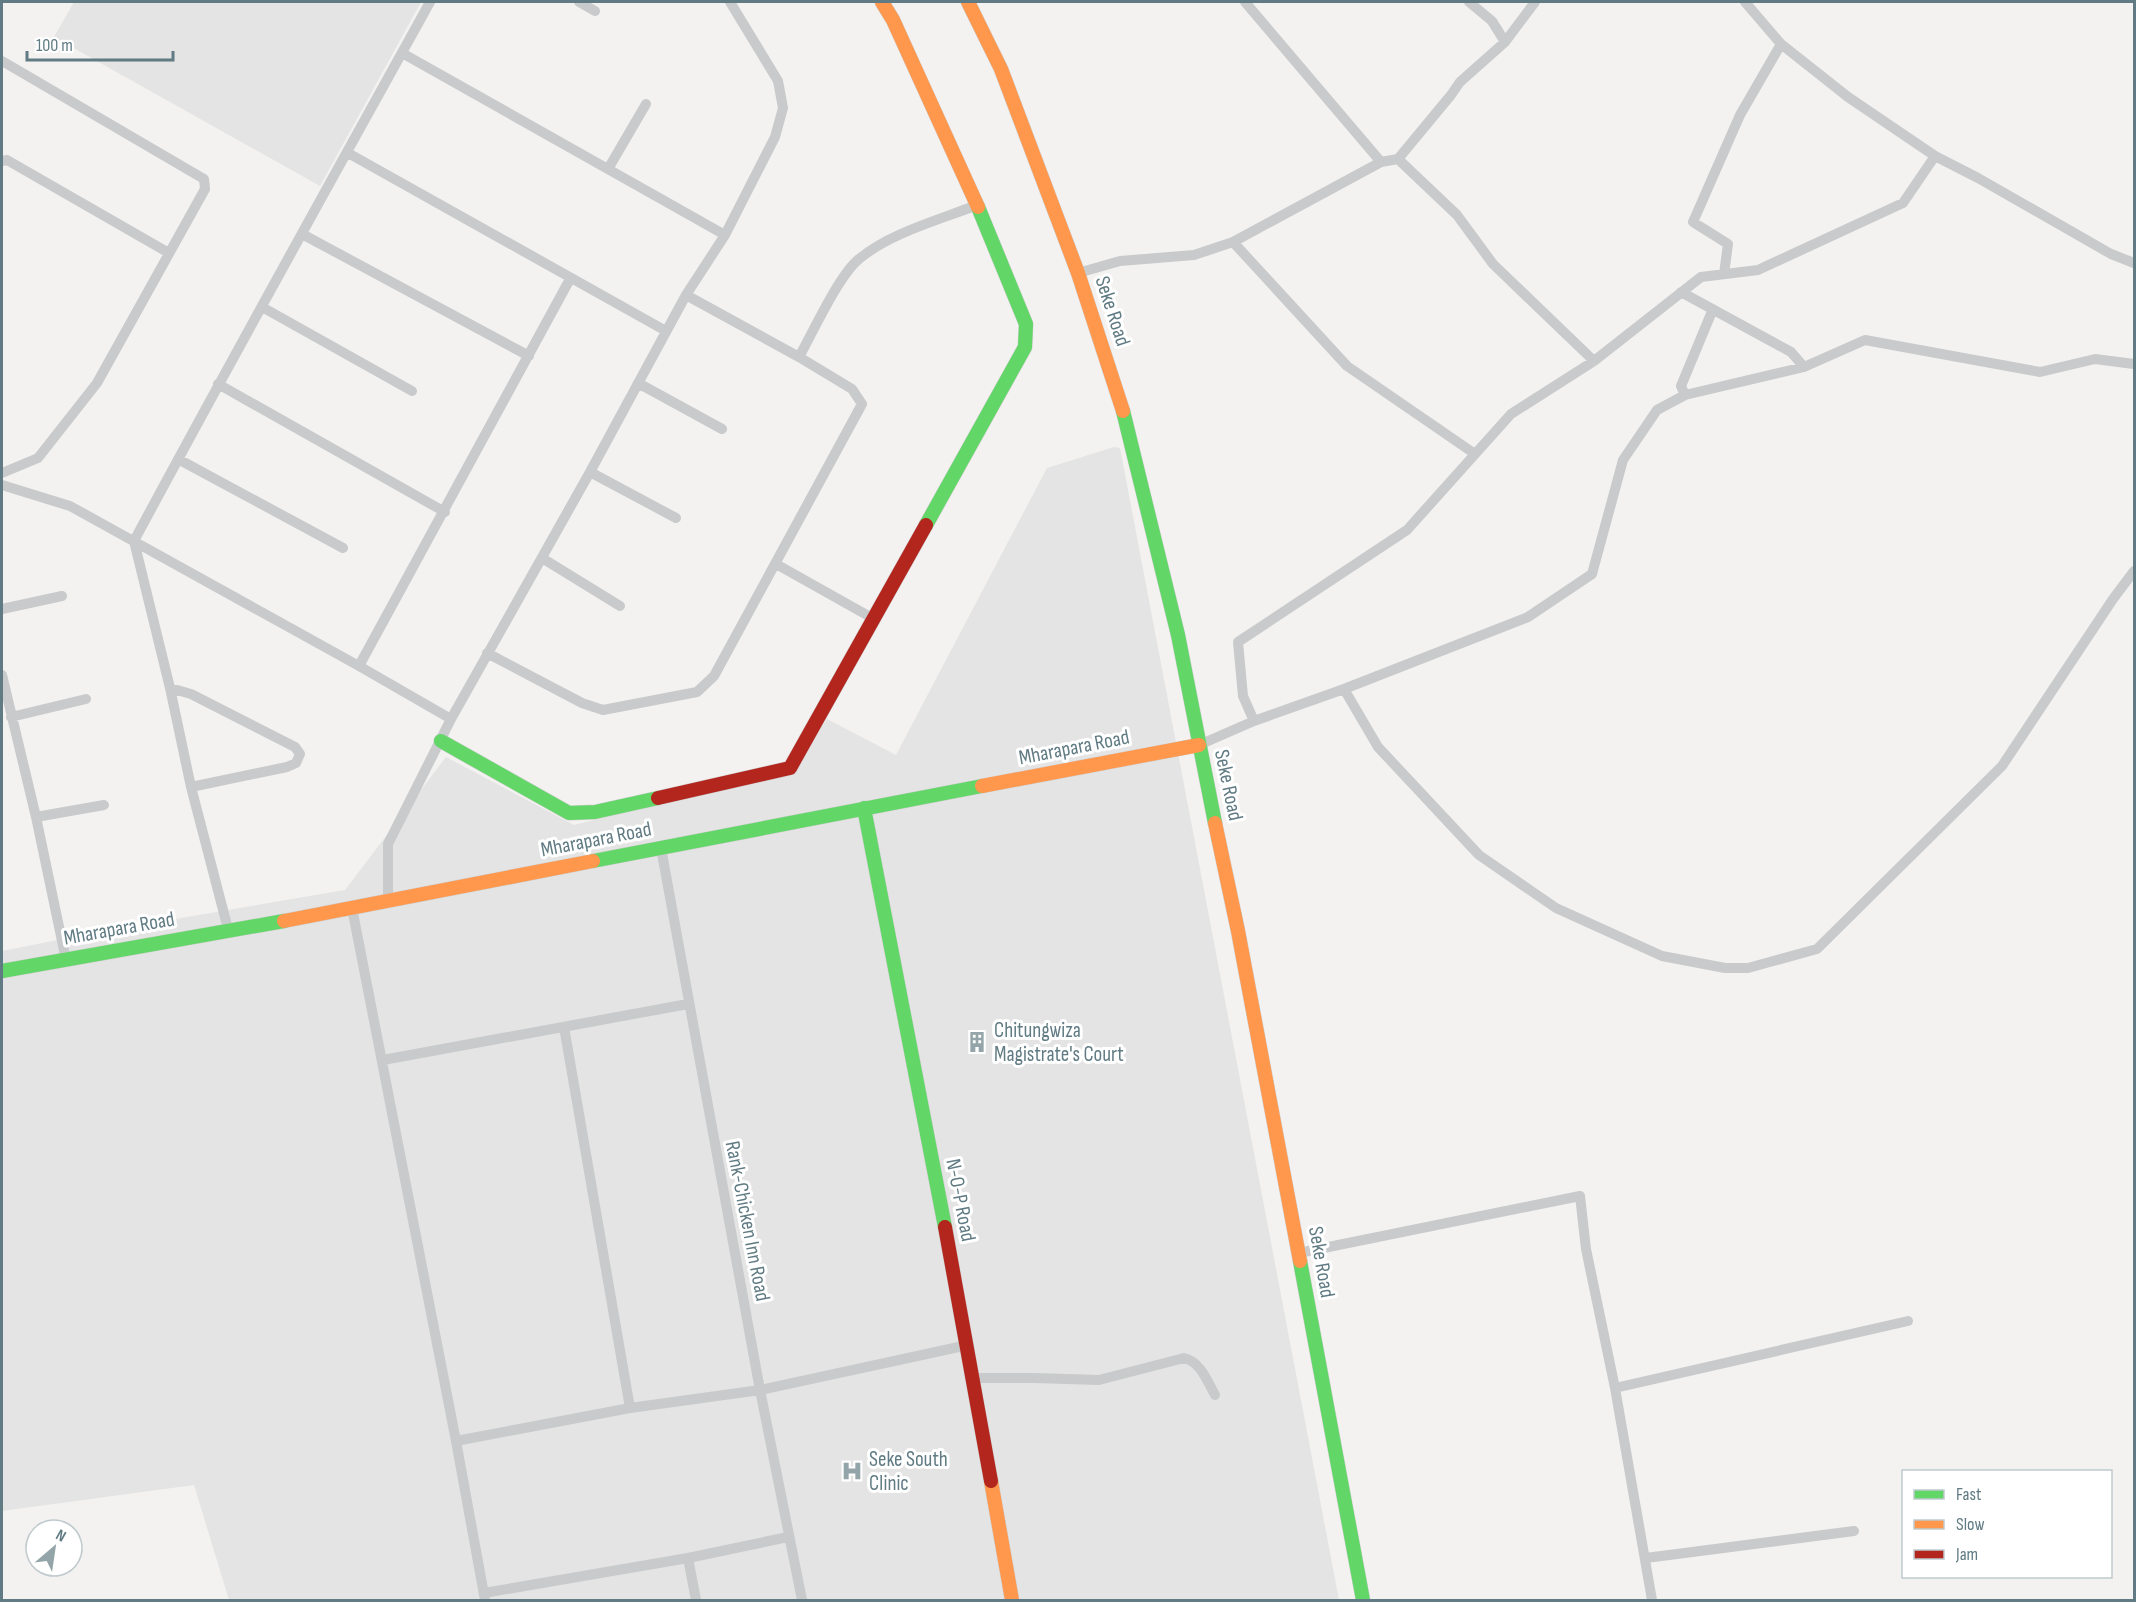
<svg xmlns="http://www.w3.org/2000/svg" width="2136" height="1602" font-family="'Sofia Sans Condensed',sans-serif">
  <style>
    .built { fill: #e3e4e3 }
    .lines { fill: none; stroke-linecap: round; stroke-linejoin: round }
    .fast-casing { stroke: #cfd0d0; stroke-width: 15 }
    .slow-casing { stroke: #cfd0d0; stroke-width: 15 }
    .jam-casing { stroke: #cfd0d0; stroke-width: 15 }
    .street { stroke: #c8cacb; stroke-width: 10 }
    .fast { stroke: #63d668; stroke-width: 14 }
    .slow { stroke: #ff974d; stroke-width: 14 }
    .jam { stroke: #b3261e; stroke-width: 14 }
    .labels { text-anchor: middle; stroke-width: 6; stroke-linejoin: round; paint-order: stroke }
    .street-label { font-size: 21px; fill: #607b83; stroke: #fff }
    .poi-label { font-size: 21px; fill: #607b83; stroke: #fff; text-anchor: start }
  </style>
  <rect width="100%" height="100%" fill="#f3f2f0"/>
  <path class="built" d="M74 2H421L320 186 54 37Z
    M1114 447 1120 448 1339 1600H229L194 1485 2 1511V951L93 933 345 890 446 757 574 825 790 771 827 719 896 755 1047 468Z"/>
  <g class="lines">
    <defs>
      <path id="fast" d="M1123 411 1178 635 1215 823
        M926 525 1025 347 1026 324 978 207
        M441 741 569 813 595 812 658 798
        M864 808 945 1227
        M593 861 982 786
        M2 971 284 921
        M1300 1261 1363 1600"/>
      <path id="slow" d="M882 2 893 20 978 207
        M968 2 1001 69 1078 273 1123 411
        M982 786 1199 745
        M1215 823 1238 931 1300 1261
        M284 921 593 861
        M991 1481 1012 1600"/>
      <path id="jam" d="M658 798 790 768 926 525
        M945 1227 991 1481"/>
    </defs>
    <use href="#fast" class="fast-casing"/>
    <use href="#slow" class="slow-casing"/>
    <use href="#jam" class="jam-casing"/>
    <path class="street" d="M579 2 595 11
      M1245 2 1381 162
      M1469 2 1492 21 1505 42
      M1745 2 1781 44 1848 97 1935 156 1978 178 2111 254 2134 263
      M402 53 725 235
      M2 61 204 179 205 189 97 383 38 458 2 473
      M348 153 666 331
      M1398 159 1457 215 1493 264 1594 361
      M2 161 7 160 169 253
      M608 169 646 104
      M302 234 529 356
      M1233 242 1347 366 1475 454
      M1078 273 1120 261 1194 255 1233 242 1381 162 1398 159 1451 95 1460 82 1505 42 1535 2
      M1724 274 1728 244 1693 222 1740 115 1781 44
      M1681 292 1791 352 1804 367
      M262 307 412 391
      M799 357C813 332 839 275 859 259 890 233 939 220 977 205
      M638 383 722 429
      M218 384 445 512
      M1685 395 1681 386 1713 309
      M178 459 343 548
      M590 472 676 518
      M2 485 70 506 359 666 451 719
      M542 558 620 606
      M776 564 874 619
      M2 609 62 596
      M487 653 582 703 603 710 697 692 714 676 862 404 852 389 799 357 686 295
      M359 666 570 279
      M2 675 36 817 66 960
      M170 688 191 694 295 747 300 754 296 763 287 767 191 787
      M1344 689 1378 747 1479 855 1556 908 1662 956 1725 968H1748L1817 949 2002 766 2113 599 2134 571
      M11 717 86 699
      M1254 721 1243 696 1238 642 1407 530 1511 414 1594 361 1701 277 1758 270 1903 203 1935 156
      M1199 745 1254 721 1344 689 1528 617 1592 574 1623 460 1657 410 1685 395 1804 367 1865 340 2040 372 2095 359 2134 364
      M36 817 104 805
      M661 848 760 1390 802 1600
      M388 901V844L451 719 590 472 686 295 725 235 775 137 783 108 778 81 730 2
      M352 908 456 1441 630 1408 760 1390 968 1345
      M228 929 191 787 170 688 134 541C231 360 331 181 430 2
      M564 1027 630 1408
      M383 1060 688 1004
      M1299 1253 1580 1196 1586 1249 1615 1388 1652 1600
      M973 1378H1034L1099 1380 1184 1358C1201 1362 1207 1381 1215 1395
      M1615 1388 1908 1321
      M456 1441 485 1600
      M688 1558 788 1537
      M1646 1558 1854 1531
      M484 1593 688 1558 696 1600"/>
    <use href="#fast" class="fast"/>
    <use href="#slow" class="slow"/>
    <use href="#jam" class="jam"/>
  </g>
  <defs>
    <symbol id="building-bare" viewBox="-9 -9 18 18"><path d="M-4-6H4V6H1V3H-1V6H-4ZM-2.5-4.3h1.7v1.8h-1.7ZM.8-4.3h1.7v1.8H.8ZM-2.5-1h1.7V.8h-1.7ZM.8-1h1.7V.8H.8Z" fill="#93a5a9" stroke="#fff" stroke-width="2.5" paint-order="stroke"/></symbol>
    <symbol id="hospital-bare" viewBox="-9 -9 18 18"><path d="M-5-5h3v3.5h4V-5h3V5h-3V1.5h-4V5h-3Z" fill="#93a5a9" stroke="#fff" stroke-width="2.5" paint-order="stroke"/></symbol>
  </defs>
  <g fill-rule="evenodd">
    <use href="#building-bare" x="962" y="1027" width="30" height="30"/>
    <use href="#hospital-bare" x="837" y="1456" width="30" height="30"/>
  </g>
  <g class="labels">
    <g class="street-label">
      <text transform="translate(1113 311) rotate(72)" y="7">Seke Road</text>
      <text transform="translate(1074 747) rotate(-11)" y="7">Mharapara Road</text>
      <text transform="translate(1229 785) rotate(78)" y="7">Seke Road</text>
      <text transform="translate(596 839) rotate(-11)" y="7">Mharapara Road</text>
      <text transform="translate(119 928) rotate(-10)" y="7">Mharapara Road</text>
      <text transform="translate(961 1200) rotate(79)" y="7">N-O-P Road</text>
      <text transform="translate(748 1221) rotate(79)" y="7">Rank-Chicken Inn Road</text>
      <text transform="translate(1322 1262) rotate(80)" y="7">Seke Road</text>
    </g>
    <g class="poi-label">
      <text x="994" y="1037">Chitungwiza<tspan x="994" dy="24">Magistrate's Court</tspan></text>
      <text x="869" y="1466">Seke South<tspan x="869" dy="24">Clinic</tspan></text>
    </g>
  </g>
  <rect width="2136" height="1602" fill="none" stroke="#607b83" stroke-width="6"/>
  <rect x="1902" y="1470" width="210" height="108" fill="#ffffff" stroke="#bfcacd" stroke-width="1.5"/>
  <rect x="1914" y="1490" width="30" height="9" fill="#63d668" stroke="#bfcacd" stroke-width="1.5"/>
  <text x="1956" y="1500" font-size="18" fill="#607b83">Fast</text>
  <rect x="1914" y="1520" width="30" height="9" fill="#ff974d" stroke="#bfcacd" stroke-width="1.5"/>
  <text x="1956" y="1530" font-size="18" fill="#607b83">Slow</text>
  <rect x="1914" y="1550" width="30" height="9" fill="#b3261e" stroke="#bfcacd" stroke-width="1.5"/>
  <text x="1956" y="1560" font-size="18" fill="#607b83">Jam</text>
  <g transform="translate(54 1548) rotate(29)"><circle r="28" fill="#ffffff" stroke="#bfcacd" stroke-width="1.5"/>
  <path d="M0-4.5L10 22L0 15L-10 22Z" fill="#93a5a9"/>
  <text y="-9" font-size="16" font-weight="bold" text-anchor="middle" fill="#607b83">N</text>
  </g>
  <path d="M27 51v9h146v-9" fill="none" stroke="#607b83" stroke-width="3"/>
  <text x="36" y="51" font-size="18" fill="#607b83" stroke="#ffffff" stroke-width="4.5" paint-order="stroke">100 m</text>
</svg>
